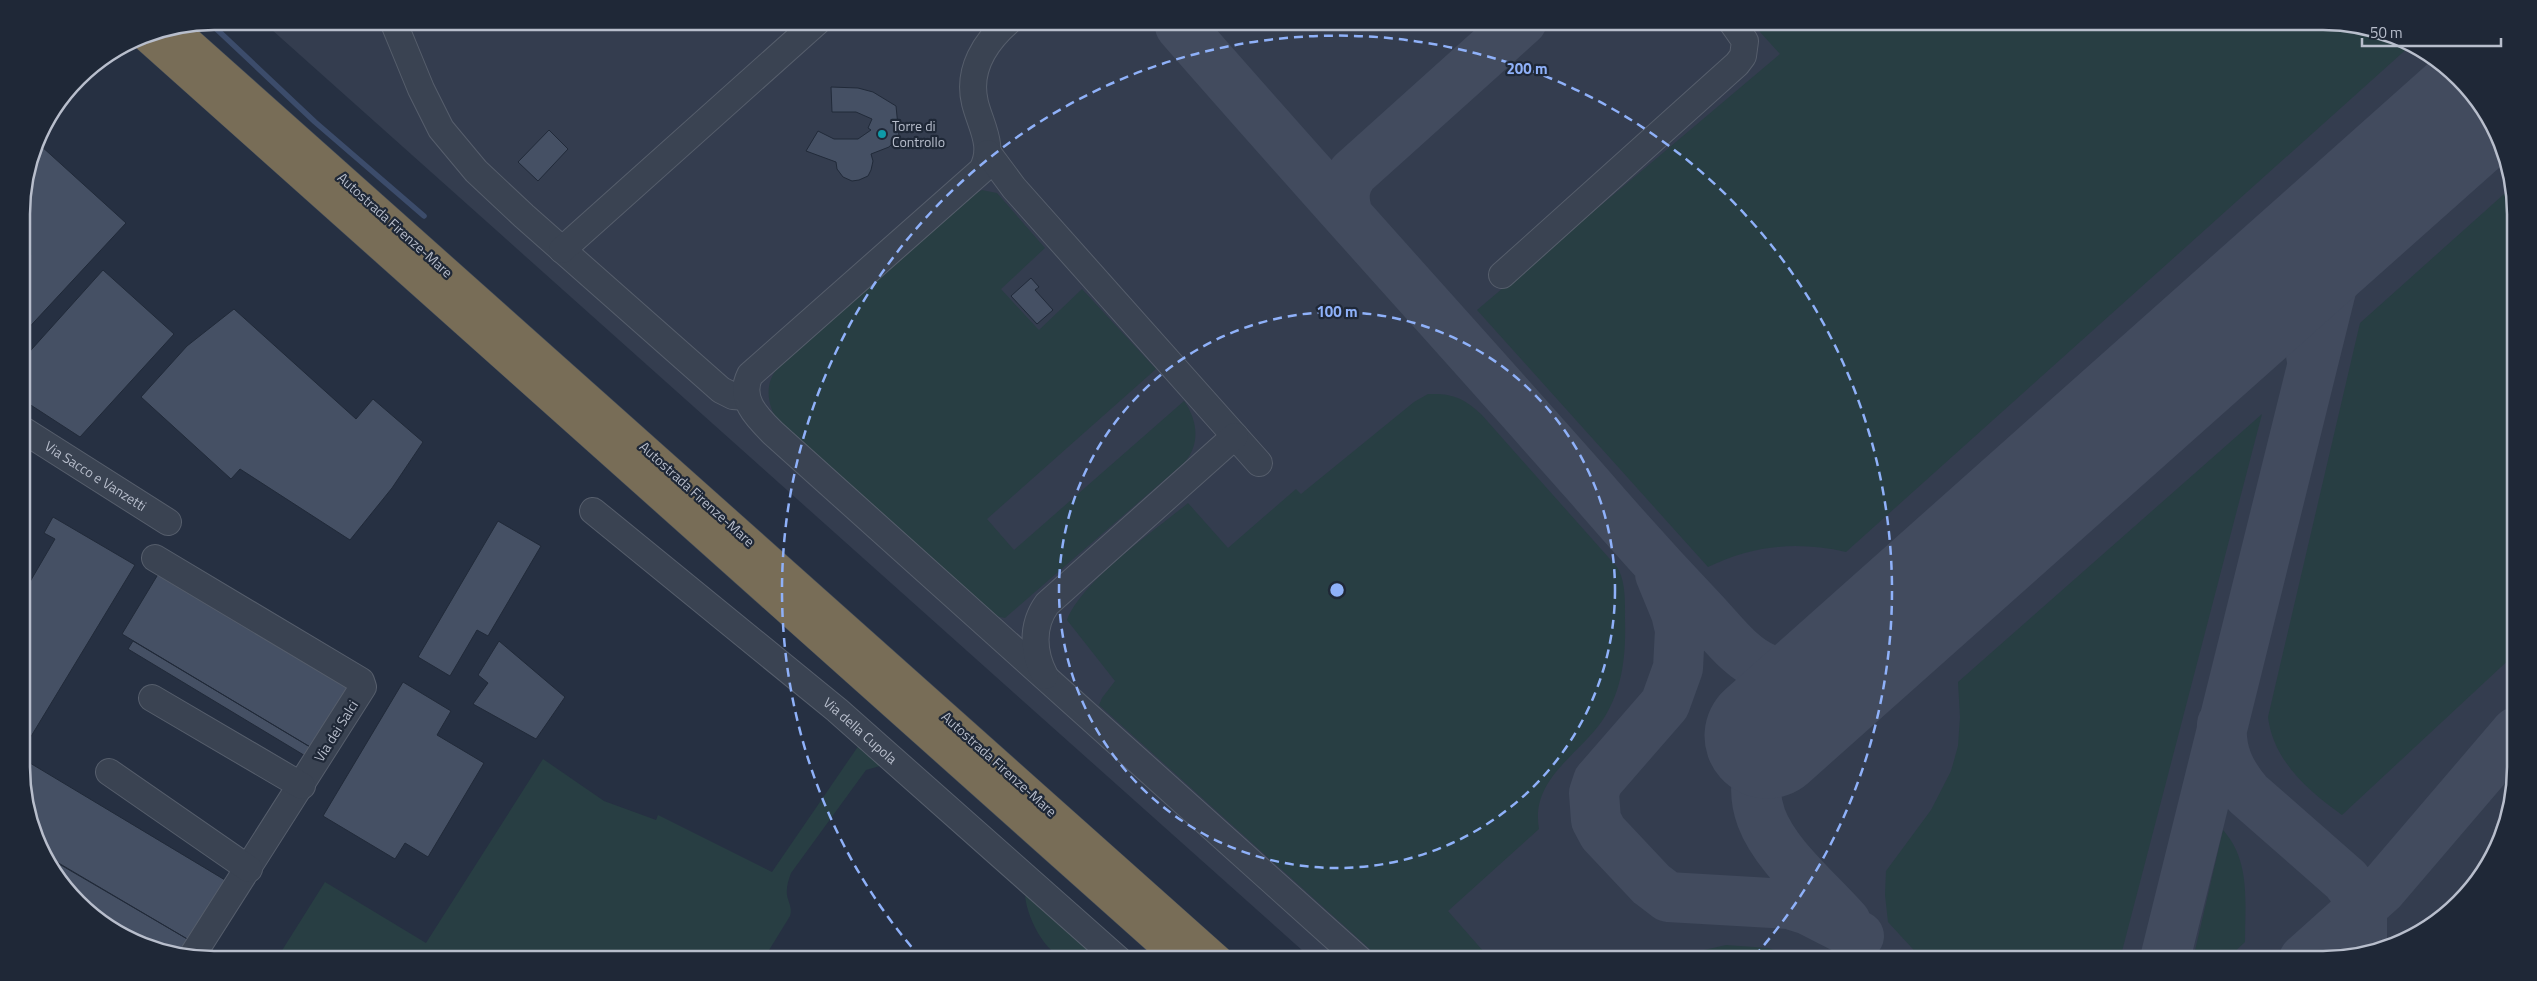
<svg xmlns="http://www.w3.org/2000/svg" width="2537" height="981" font-family="'Titillium Web',sans-serif">
  <style>
    .airport { fill: #343d4f }
    .green { fill: #283e43 }
    .lines { fill: none; stroke-linecap: round; stroke-linejoin: round }
    .stream { stroke: #3c4c6b; stroke-width: 5.5 }
    .taxiway { stroke: #424b5e; stroke-width: 50 }
    .runway { stroke: #424b5e; stroke-width: 125 }
    .building { fill: #455064; stroke: #212a39 }
    .minor-casing { stroke: #565e6c; stroke-width: 28 }
    .highway-casing { stroke: #424b59; stroke-width: 29 }
    .minor { stroke: #3a4352; stroke-width: 26 }
    .highway { stroke: #786d57; stroke-width: 28 }
    .ring { fill: none; stroke: #8fb1f9; stroke-width: 2.5; stroke-dasharray: 9 6 }
    .culture-dot { fill: #0f9aa8; stroke: #1f2837; stroke-width: 2 }
    .labels { text-anchor: middle; stroke-width: 4.5; stroke-linejoin: round; paint-order: stroke }
    .poi-label { font-size: 14px; fill: #b8becc; stroke: #1f2837; text-anchor: start }
    .street-label { font-size: 14px; fill: #b8becc; stroke: #1f2837 }
    .rim { fill: none; stroke: #b8becc; stroke-width: 2.5 }
    .centre { fill: #8fb1f9; stroke: #1f2837; stroke-width: 2.5 }
    .ring-label { font-size: 15px; text-anchor: middle; font-weight: bold; fill: #8fb1f9; stroke: #1f2837; stroke-width: 4.5; stroke-linejoin: round; paint-order: stroke }
  </style>
  <rect width="100%" height="100%" fill="#263042"/>
  <path class="airport" d="M262 21H2323L2385 32 2440 61 2476 97 2501 140 2514 189 2516 767 2505 829 2476 884 2440 920 2385 949 2335 959 1313 960Z"/>
  <path class="green" d="M1750 21H2323L2385 32 2411 45 1846 552C1797 541 1753 545 1708 567L1477 310 1780 54Z
    M2513 186 2515 654 2342 815C2308 791 2273 760 2268 717L2360 323Z
    M982 190 997 193 1045 248 1001 289 1036 327 1039 330 1082 289 1156 369 987 519 1014 550 1184 401C1197 419 1201 443 1185 462L1005 618 995 616 778 421C767 405 764 383 778 368L971 196Z
    M1428 394C1452 393 1464 398 1481 414L1617 567C1626 581 1625 603 1625 619 1626 654 1623 688 1604 718 1580 755 1530 778 1539 829L1448 911 1491 960H1382L1099 705 1102 698 1115 681 1067 620C1082 581 1154 531 1188 503L1228 548 1296 489 1301 494 1414 402Z
    M2262 414 2120 959H1922L1888 922 1885 895 1886 871 1931 810 1951 771 1958 746 1960 717 1958 682Z
    M859 745 1114 960C1100 960 1082 962 1067 959 1045 955 1025 914 1025 893L913 791 897 781 880 766 866 770 791 873C788 881 785 891 788 899 790 906 792 909 790 916L763 960H276L325 882 426 943 543 759 604 801 656 820 658 815 772 872Z
    M2223 830C2251 861 2245 903 2245 942L2227 959H2193Z
    M1726 945 1768 948 1803 959H1645L1649 956 1669 958Z"/>
  <g class="lines">
    <path class="stream" d="M209 22 315 122 424 216"/>
    <path class="taxiway" d="M1180 26C1315 181 1453 332 1589 486 1626 529 1664 571 1703 612 1722 632 1740 658 1767 669 1819 690 1861 648 1898 618
      M1348 215C1343 199 1343 187 1353 173L1522 21
      M2220 333C2232 326 2245 317 2259 314 2291 307 2309 333 2312 361
      M1660 574 1676 613 1680 630 1678 668 1665 704 1598 781 1594 793 1596 820 1603 833 1651 884 1668 897 1789 904 1808 910 1859 936
      M1783 722C1716 811 1788 858 1846 922
      M2222 724C2220 752 2230 773 2248 794L2346 880 2358 896 2362 908V940
      M2165 959 2340 254 2364 211 2393 179
      M2304 959 2381 890 2516 732"/>
    <path class="runway" d="M1767 736 2479 102"/>
  </g>
  <path class="building" d="M831 87 858 88 873 92 896 106 899 136 889 147 871 154 873 161 871 170 868 176 859 180 852 181 843 177 837 169 836 162 806 151 818 131 834 139H858L871 130 868 128 872 119 856 112H832Z
    M549 130 568 149 538 181 518 162Z
    M40 145 126 223 22 335V201L35 150Z
    M103 270 174 334 80 437 23 400V359Z
    M1031 278 1039 287 1035 290 1053 310 1037 324 1011 296Z
    M234 309 356 419 373 399 423 442 392 488 350 540 240 469 231 479 141 397 187 346Z
    M53 517 135 565 27 743 25 742 24 592 55 539 44 533Z
    M498 521 541 546 488 636 477 630 450 676 418 657Z
    M160 571 353 687 315 750 122 634Z
    M133 641 312 748 307 757 128 649Z
    M499 641 565 697 536 739 473 704 488 683 478 675Z
    M403 682 451 711 437 735 484 763 428 857 405 843 395 859 323 816Z
    M25 760 225 880 189 940 42 854 25 804Z
    M45 855 189 940 181 954 152 949 107 927 69 894Z"/>
  <g class="lines">
    <defs>
      <g id="minor">
        <path d="M393 21 421 89 441 129 476 171 524 216 721 390 733 396 746 397"/>
        <path d="M1009 21C985 42 967 70 975 103 981 127 995 146 982 170L750 375C738 399 757 417 773 433L1360 960"/>
        <path d="M988 153 1014 188 1259 463"/>
        <path d="M562 250 818 21"/>
        <path d="M1502 275 1737 64 1743 56 1745 41 1731 21"/>
        <path id="s1" d="M23 430 168 522"/>
        <path id="s2" d="M593 511 837 710 1119 960"/>
        <path d="M155 558 361 681 363 687 192 956"/>
        <path d="M1045 676C1033 653 1031 626 1047 604L1235 436"/>
        <path d="M152 698 302 786"/>
        <path d="M109 772 249 869"/>
      </g>
      <path id="highway" d="M175 29 1219 960
        M143 35 1179 960"/>
    </defs>
    <use href="#minor" class="minor-casing"/>
    <use href="#highway" class="highway-casing"/>
    <use href="#minor" class="minor"/>
    <use href="#highway" class="highway"/>
  </g>
  <g class="ring">
    <circle cx="1337" cy="590" r="278"/>
    <path d="M921 958A555 555 0 1 1 1753 958"/>
  </g>
  <circle class="culture-dot" cx="882" cy="134" r="5"/>
  <g class="labels">
    <g class="poi-label">
      <text x="892" y="131">Torre di<tspan x="892" dy="16">Controllo</tspan></text>
    </g>
    <g class="street-label">
      <text transform="translate(395 225) rotate(42)" y="5">Autostrada Firenze-Mare</text>
      <text dy="5" stroke="none"><textPath href="#s1" startOffset="86">Via Sacco e Vanzetti</textPath></text>
      <text transform="translate(697 494) rotate(42)" y="5">Autostrada Firenze-Mare</text>
      <text transform="translate(336 731) rotate(-58)" y="5">Via dei Salci</text>
      <text dy="5" stroke="none"><textPath href="#s2" startOffset="346">Via della Cupola</textPath></text>
      <text transform="translate(999 764) rotate(42)" y="5">Autostrada Firenze-Mare</text>
    </g>
  </g>
  <path d="M0 0H2537V981H0ZM214 30H2323A184 184 0 0 1 2507 214V767A184 184 0 0 1 2323 951H214A184 184 0 0 1 30 767V214A184 184 0 0 1 214 30Z" fill="#1f2837" fill-rule="evenodd"/>
  <path class="rim" d="M214 30H2323A184 184 0 0 1 2507 214V767A184 184 0 0 1 2323 951H214A184 184 0 0 1 30 767V214A184 184 0 0 1 214 30Z"/>
  <circle cx="1337" cy="590" r="8" class="centre"/>
  <g class="ring-label">
    <text x="1527" y="74">200 m</text>
    <text x="1337" y="317">100 m</text>
  </g>
  <path d="M2362 38v8h139v-8" fill="none" stroke="#b8becc" stroke-width="2.5"/>
  <text x="2370" y="38" font-size="15" fill="#b8becc" stroke="#1f2837" stroke-width="4" paint-order="stroke">50 m</text>
</svg>
